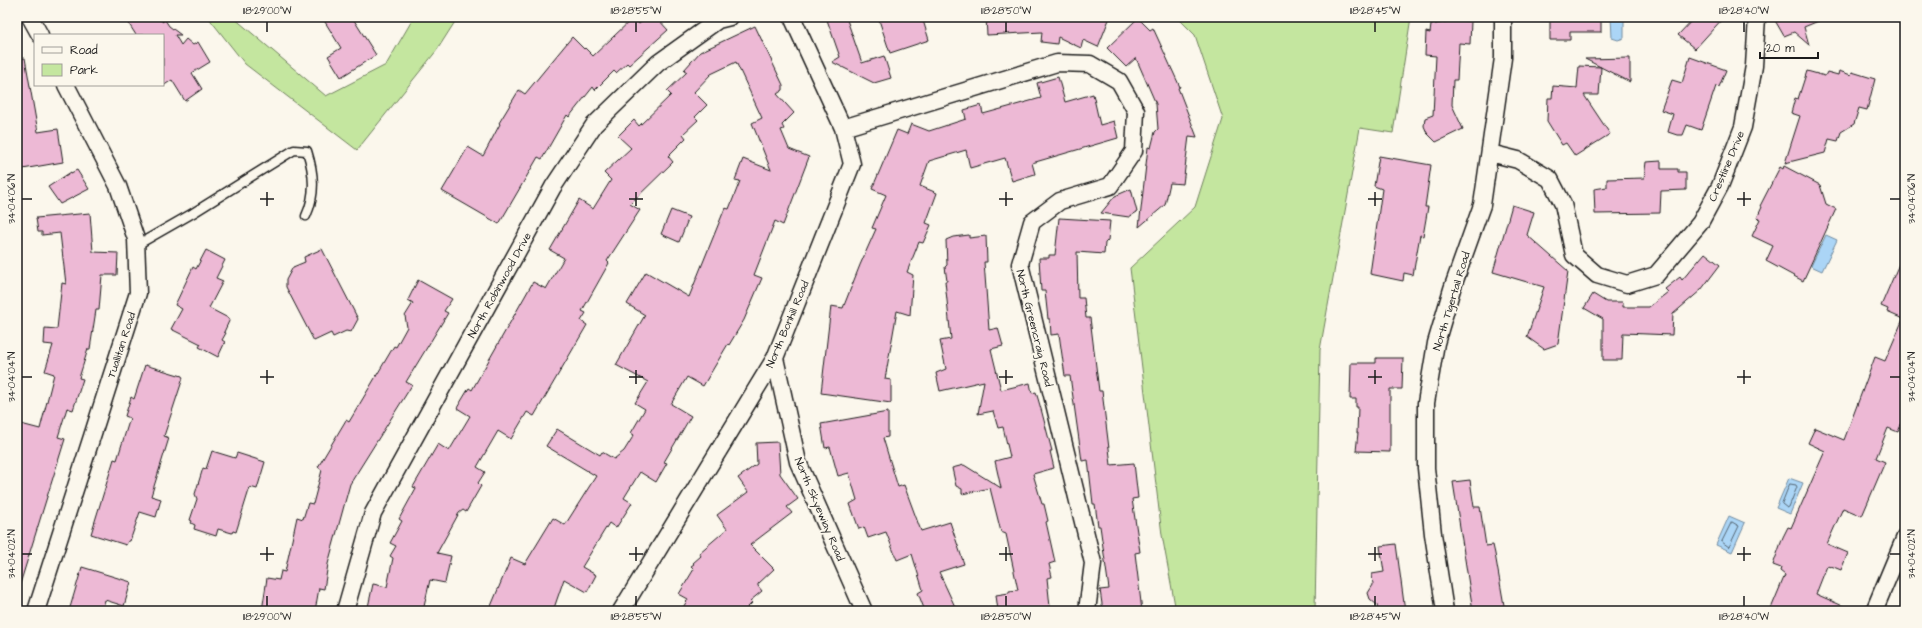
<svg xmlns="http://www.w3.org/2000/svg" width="1922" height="628" font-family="'Architects Daughter',sans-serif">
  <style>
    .green { fill: #c4e69f; stroke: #70815e }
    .water { fill: #abd5f6; stroke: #728b9f }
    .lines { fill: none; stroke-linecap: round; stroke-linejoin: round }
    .shore { stroke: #556673; stroke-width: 1 }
    .building { fill: #edb9d5; stroke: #1c1c1c }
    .service-casing { stroke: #1c1c1c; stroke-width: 11 }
    .minor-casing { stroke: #1c1c1c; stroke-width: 19 }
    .service { stroke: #fbf7ec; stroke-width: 8 }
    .minor { stroke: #fbf7ec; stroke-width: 16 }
    .ticks { fill: none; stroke: #1c1c1c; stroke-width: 1.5 }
    .labels { text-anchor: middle; stroke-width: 4; stroke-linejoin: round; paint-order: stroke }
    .street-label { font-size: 11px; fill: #1c1c1c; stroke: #fbf7ec }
    .neatline { fill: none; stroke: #1c1c1c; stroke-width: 1.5 }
    .ticks-label { font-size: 10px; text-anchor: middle; fill: #1c1c1c }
  </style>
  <rect width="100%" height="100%" fill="#fbf7ec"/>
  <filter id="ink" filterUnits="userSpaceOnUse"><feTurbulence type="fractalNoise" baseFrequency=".025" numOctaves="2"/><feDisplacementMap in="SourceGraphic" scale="8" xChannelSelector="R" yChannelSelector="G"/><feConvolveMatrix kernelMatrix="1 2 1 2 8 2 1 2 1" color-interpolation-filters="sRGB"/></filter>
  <g filter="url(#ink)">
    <path class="green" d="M208 17H233L326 96 386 65 414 17H458L437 50 357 150 245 64Z
      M1177 17H1411L1393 133 1360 128 1320 350 1315 611H1176L1162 535 1130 268 1195 207 1223 119 1195 35Z"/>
    <path class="water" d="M1611 17H1624V38L1618 40 1612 38Z
      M1826 235 1837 240 1822 271 1811 266Z
      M1789 478 1803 483 1790 514 1776 508Z
      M1729 516 1745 523 1732 552 1716 545Z"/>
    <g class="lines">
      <path class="shore" d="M1790 484 1796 485 1797 487 1789 507 1787 508 1782 504Z
        M1732 522 1739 526 1729 547 1722 542Z"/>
    </g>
    <path class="building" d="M134 17H157L163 22V17L169 26 181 35H175L181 45 186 39 193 45 198 42 210 62 192 73 202 89 185 101 172 80 163 86V35H136L129 24Z
      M322 17H352L376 55 341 77 328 56 341 48Z
      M647 17H656L668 30 629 65 627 63 616 73 614 71 595 90 593 87 569 117 567 115 542 159 538 157 499 224 442 191 468 147 483 156 500 124 499 123 519 90 525 94 572 37 584 49 585 48 593 56 633 18 639 24Z
      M826 17H846L862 63 884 56 891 78 874 83 832 62 840 57Z
      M878 17H922L929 40 890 53Z
      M986 17H1110L1098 47 1083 40 1081 48 1058 37 1057 44 1041 42 1042 32 987 35Z
      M1550 17H1601V32H1570V40H1550Z
      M1695 17H1724L1695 49 1678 35Z
      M1773 17H1828L1804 27 1809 45 1794 32 1784 36Z
      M1138 18 1150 30 1153 28 1180 87 1178 88 1197 137 1189 136 1183 184 1170 183 1165 205 1139 227 1148 147 1151 148 1155 132 1158 129 1156 104 1136 58 1126 67 1107 48Z
      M1453 20 1471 21 1470 44 1459 43 1457 80H1453L1452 105 1463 129 1436 142 1427 133 1424 126 1425 118 1433 115 1436 56 1425 55 1426 32 1430 33 1431 25Z
      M755 26 783 85V90L777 94 794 113 782 125 784 129 781 130 789 149 809 157 783 225 775 221 754 275 762 278 744 320 729 345 728 344 703 386 687 377 671 404 691 416 664 462 667 463 656 482 640 472 624 498 632 503 616 528 609 523 582 567 596 575 587 592 564 579 553 611H489L511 558 525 564 553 518 565 525 596 476 546 446 557 429 600 455 602 452 614 459 624 451 634 435 631 433 645 409 635 403 648 382 616 365 645 315 627 304 646 272 689 297 725 208 729 209 740 181 735 180 743 159 771 170 752 123 762 118 736 62 711 74 694 92 707 105 695 117 698 120 683 134 686 138 668 156 673 162 630 204 640 210 607 261 609 263 582 311 586 313 581 321 587 325 534 416 527 412 511 439 498 431 477 467 485 472 478 483 481 486 466 512 463 510 459 513 437 553 451 556 445 583 430 580 423 611H387L368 607 373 584 387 587 393 558 390 556 396 546 390 543 402 521 399 519 416 488 413 487 438 444 449 451 470 416 457 408 469 388 472 390 533 282 546 289 564 258 550 250 579 200 593 209 611 180 604 173 631 148 618 136 634 120 639 126 671 95 667 91 687 72 684 70 700 52Z
      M1690 57 1726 70 1719 87 1716 86 1701 130 1687 125 1683 135H1677L1668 132 1673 114 1661 110 1672 80 1682 83Z
      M25 58 38 132 58 129 63 162 17 170V59Z
      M1630 58V82L1585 59Z
      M1579 66 1601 67 1599 95H1584L1610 134 1575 156 1566 143 1562 145 1547 121 1548 98H1552L1553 86 1577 88Z
      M1807 71 1825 76 1827 72 1838 75 1839 71 1851 75 1852 72 1875 79 1867 110 1859 108 1854 124 1841 132 1838 141 1829 139 1825 153 1785 163 1800 116 1791 113 1795 98 1798 99Z
      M1058 77 1065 102 1093 94 1100 125 1114 121 1118 138 1032 163 1035 174 1012 181 1005 158 970 168 966 150 929 161 920 186 937 193 926 223 931 225 923 243 919 242 907 272 913 275 910 315 897 311 885 379 891 380V403L821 393 831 306 843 308 860 265 876 229 872 228 886 195 872 189 897 130 907 134 911 124 929 131 966 119 964 110 981 105 983 114 1041 98 1037 83Z
      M1379 156 1431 165 1425 207H1428L1423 236 1420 235 1413 275 1404 273 1403 281 1370 274 1382 189 1374 186Z
      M1661 161V169H1678V172H1686V190L1661 191 1660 213 1595 214 1594 189 1607 187V179L1644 178 1646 162Z
      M1784 166 1820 185 1826 204 1836 209 1803 281 1766 261 1773 246 1752 236 1760 219 1757 218 1762 207 1760 206 1780 167 1783 169Z
      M77 170 89 189 60 204 48 187 71 172V173Z
      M1131 189 1137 212 1129 217 1101 213 1115 196Z
      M1512 205 1534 212 1527 235 1568 271 1558 344 1544 349 1527 337 1544 287 1493 272Z
      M671 210 689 217 679 242 661 234Z
      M90 213 93 252 118 253 117 275H102L99 310H96L90 349H88L79 378 83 379 73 410 67 408 58 437 65 439 20 584 17 583V437L21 424 40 429 54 374 45 371 53 345 44 344 45 328 57 329 62 283 66 284 60 233 42 235V232H38L36 218Z
      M1059 218 1110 221 1108 240 1105 243 1104 254 1077 252 1078 298H1084L1086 318H1090L1099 391H1102L1111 465 1134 463 1138 498 1132 499 1140 552 1135 553 1142 611H1103L1100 590 1109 589 1100 526H1098L1095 504H1093L1088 460 1082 461 1070 376H1065L1059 334 1051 335 1050 319H1048L1045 291H1041L1039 258H1049V255H1055Z
      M969 235V238L986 236 987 262H984L989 330 998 328 1003 346 991 349 1001 390 1030 383 1032 393 1036 392 1041 409 1052 451H1050L1054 468 1033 474 1042 504H1044L1048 521 1046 522 1055 562 1049 564 1052 577 1047 578 1050 607 1026 611H998L996 595 1009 593V591L1018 590 1006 534 1001 532 990 488 962 494V489L956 486 952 468 964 465 1001 488 995 461 1010 457 1003 427 998 428 993 411 978 414 984 381 940 391 936 373 946 369 940 341 951 339 945 281H947L945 267 947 265 946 240 953 237Z
      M322 249 358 319 351 332 346 331 333 337 331 333 314 341 286 287V280L293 267 305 262 304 257Z
      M206 250 225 260 216 278 223 281 209 308 230 319 224 332 226 333 222 340 225 342 218 357 199 347 201 344 171 329 182 309 175 305 193 267 196 269Z
      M1905 250V415L1898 432 1888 428 1876 458 1885 462 1862 516 1843 508 1827 544 1848 553 1841 570 1831 566V567L1827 566 1816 594 1854 611H1770L1785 575 1780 571 1781 568 1773 565 1783 537 1788 527 1791 528 1825 451 1808 443 1815 428 1844 440 1875 357 1885 361 1903 319 1887 312 1888 309 1881 306Z
      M1705 253 1720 265 1701 290 1673 314 1672 335 1623 333 1622 360H1603V319L1584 308 1593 294 1606 302H1623V307H1649L1668 292 1665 289 1680 277 1682 280Z
      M418 280 452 299 444 311 448 313 406 382 412 385 350 484 328 564 324 589 319 588 315 611H262L267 578 279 580 281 571 285 572 297 517 303 519 308 503 313 504 322 470 318 467 346 420 349 422 394 346 396 347 407 327 405 316 413 303 408 300Z
      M1376 358H1403L1402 389H1390V452L1356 451 1358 433H1357L1358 407H1356V399H1350L1351 363H1376Z
      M145 365 182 376 183 378 164 436 169 438 151 496 161 499 156 517 140 512 130 541H128L126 545 91 534 114 459 117 460 130 418 125 416 131 397 134 399Z
      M888 412V437L883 438 898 487 904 485 921 531 950 522 964 564 939 572 957 611H925L918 593 923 590 912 554 897 560 886 532 868 538 864 527 859 529 850 504 857 500 849 473 838 476 830 447 825 448 821 424Z
      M778 442 780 474 798 499 787 507 792 513 750 545 774 569 758 584V586L762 591 750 601 752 603 744 611H681L688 599 679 594 694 569 691 566 694 564 693 563 701 556 699 553 727 529 717 515 748 492 738 478 757 464 756 443Z
      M212 451 235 458 237 453 265 462 257 489 250 487 236 532 233 531 232 533 218 529 216 536 194 529 195 525 191 523 192 521 190 520 197 499 195 494 203 468 206 469Z
      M1470 480 1474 507H1480L1486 546 1493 545 1495 554 1505 611H1473L1453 482Z
      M1396 544 1405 611H1378L1377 605 1370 599 1368 593 1373 585 1372 574 1384 572 1380 546Z
      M82 567 131 582 124 606 105 600 102 611H69Z"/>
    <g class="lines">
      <defs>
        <path id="service" d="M137 245 193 213 294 150 307 151C314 173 316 194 306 216"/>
        <path id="minor" d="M30 17 40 35
          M843 128 1057 63 1090 64 1119 81 1136 111 1134 151 1110 186 1060 201 1032 222 1020 264 1093 563 1087 611
          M1490 153 1518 160 1550 179 1563 204 1574 255 1597 275 1627 284 1656 275 1700 223 1720 186 1743 127 1754 66 1757 17
          M775 358 798 462 864 611
          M36 611 138 293 136 239 118 186 66 85
          M345 611 373 513 553 187 594 125 658 63 718 20 730 17
          M621 611 775 358 852 164 843 128 792 17
          M1445 611 1433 534 1426 468V403L1436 343 1452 289 1482 205 1503 58V17
          M1874 611 1905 537"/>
      </defs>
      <use href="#service" class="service-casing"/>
      <use href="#minor" class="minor-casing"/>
      <use href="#service" class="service"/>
      <use href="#minor" class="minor"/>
    </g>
  </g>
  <path class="ticks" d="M267 22V32M636 22V32M1006 22V32M1375 22V32M1744 22V32M267 192V206M636 192V206M1006 192V206M1375 192V206M1744 192V206M22 199H32M260 199H274M629 199H643M999 199H1013M1368 199H1382M1737 199H1751M1890 199H1900M267 370V384M636 370V384M1006 370V384M1375 370V384M1744 370V384M22 377H32M260 377H274M629 377H643M999 377H1013M1368 377H1382M1737 377H1751M1890 377H1900M267 547V561M636 547V561M1006 547V561M1375 547V561M1744 547V561M22 554H32M260 554H274M629 554H643M999 554H1013M1368 554H1382M1737 554H1751M1890 554H1900M267 596V606M636 596V606M1006 596V606M1375 596V606M1744 596V606"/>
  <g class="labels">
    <g class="street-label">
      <text transform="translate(1726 166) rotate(-67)" y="4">Crestline Drive</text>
      <text transform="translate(499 285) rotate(-61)" y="4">North Robinwood Drive</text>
      <text transform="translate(1451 301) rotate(-73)" y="4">North Tigertail Road</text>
      <text transform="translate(787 324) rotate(-67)" y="4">North Bonhill Road</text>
      <text transform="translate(1035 328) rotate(76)" y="4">North Greencraig Road</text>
      <text transform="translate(121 345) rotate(-72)" y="4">Tuallitan Road</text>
      <text transform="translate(820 509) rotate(67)" y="4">North Skyewiay Road</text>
    </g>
  </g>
  <rect width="1922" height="628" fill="none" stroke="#fbf7ec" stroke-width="44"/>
  <rect x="34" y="34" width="130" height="52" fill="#fbf7ec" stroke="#a29f99"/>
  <rect x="42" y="47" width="20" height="6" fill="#fbf7ec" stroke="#a29f99"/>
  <text x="70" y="54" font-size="12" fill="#1c1c1c">Road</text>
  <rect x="42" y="64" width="20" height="12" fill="#c4e69f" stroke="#a29f99"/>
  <text x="70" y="74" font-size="12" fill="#1c1c1c">Park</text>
  <path d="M1760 52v6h58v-6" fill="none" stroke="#1c1c1c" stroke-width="2"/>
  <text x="1766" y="52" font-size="12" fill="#1c1c1c" stroke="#fbf7ec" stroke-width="3" paint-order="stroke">20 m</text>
  <rect x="22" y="22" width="1878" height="584" class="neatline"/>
  <g class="ticks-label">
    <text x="267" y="14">118°29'00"W</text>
    <text x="636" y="14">118°28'55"W</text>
    <text x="1006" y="14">118°28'50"W</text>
    <text x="1375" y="14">118°28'45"W</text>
    <text x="1744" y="14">118°28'40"W</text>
    <text transform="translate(11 199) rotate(-90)" y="4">34°04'06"N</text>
    <text transform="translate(1911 199) rotate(-90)" y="4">34°04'06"N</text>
    <text transform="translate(11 377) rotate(-90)" y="4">34°04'04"N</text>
    <text transform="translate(1911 377) rotate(-90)" y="4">34°04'04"N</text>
    <text transform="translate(11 554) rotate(-90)" y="4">34°04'02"N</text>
    <text transform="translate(1911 554) rotate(-90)" y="4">34°04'02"N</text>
    <text x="267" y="620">118°29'00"W</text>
    <text x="636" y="620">118°28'55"W</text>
    <text x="1006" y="620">118°28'50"W</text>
    <text x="1375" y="620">118°28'45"W</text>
    <text x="1744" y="620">118°28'40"W</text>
  </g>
</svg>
